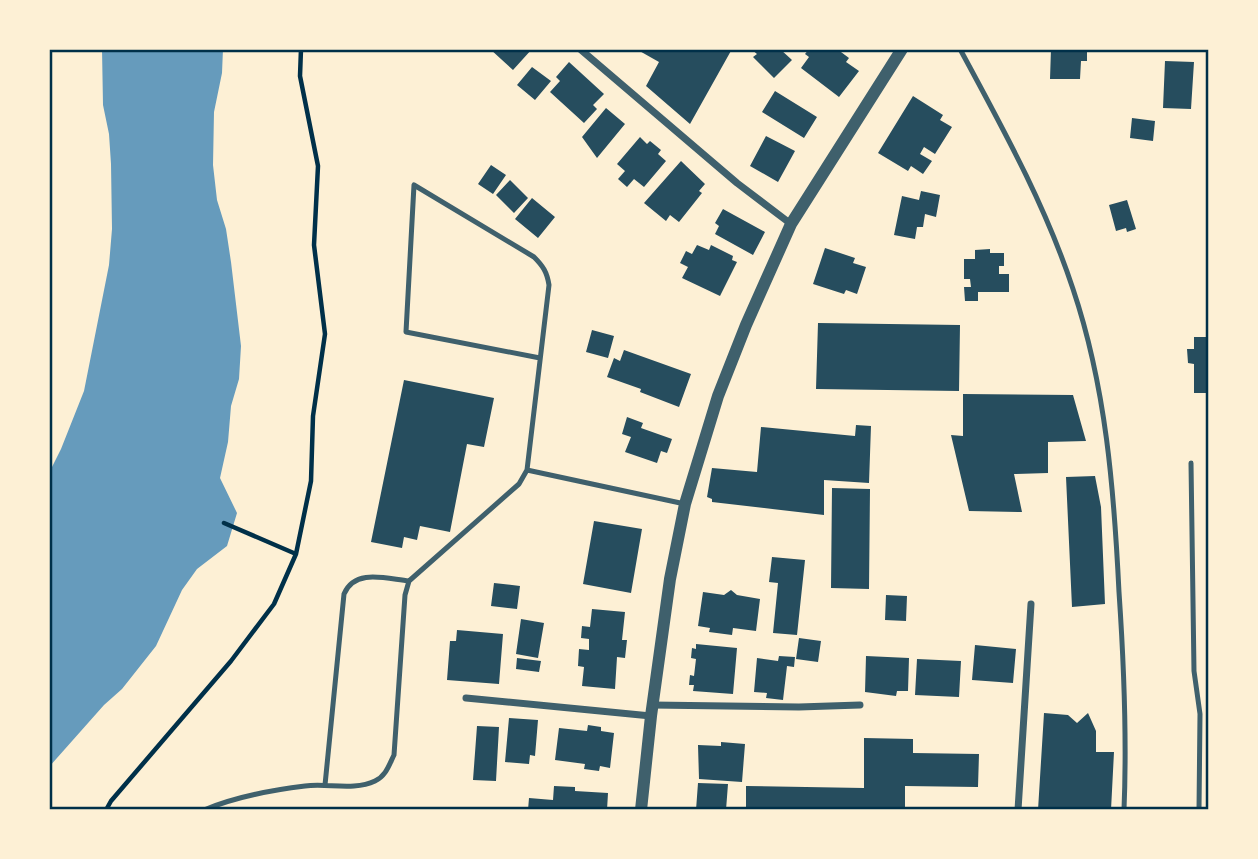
<svg xmlns="http://www.w3.org/2000/svg" width="1258" height="859" font-family="Rubik,sans-serif">
  <style>
    .water { fill: #669bbc }
    .building { fill: #264d5e }
    .lines { fill: none; stroke-linecap: round; stroke-linejoin: round }
    .path { stroke: #003049; stroke-width: 4.5 }
    .service { stroke: #3f606c; stroke-width: 5 }
    .minor { stroke: #3f606c; stroke-width: 7 }
    .tertiary { stroke: #3f606c; stroke-width: 12 }
    .neatline { fill: none; stroke: #003049; stroke-width: 2.5 }
  </style>
  <rect width="100%" height="100%" fill="#fdf0d5"/>
  <path class="water" d="M102 49H223L222 73 214 112 213 165 217 200 226 229 231 262 241 346 239 379 231 406 228 442 220 478 237 513 227 546 197 569 182 590 156 646 122 689 104 705 49 767V473L61 449 84 391 109 265 112 229 111 164 109 134 103 105Z"/>
  <path class="building" d="M490 49H532L513 70Z
    M636 49H732L690 124 646 86 659 62Z
    M751 49H780L792 60 774 78 753 57 757 54Z
    M809 49H837L849 58 846 62 859 71 839 97 801 68 809 57 805 54Z
    M1051 49H1087V61H1081L1080 79H1050Z
    M1165 61 1194 62 1191 109 1163 108Z
    M569 62 604 94 593 105 597 109 584 123 550 92 560 81 556 77Z
    M532 67 551 81 535 100 517 85Z
    M775 91 817 117 804 138 762 112Z
    M913 96 943 115 940 120 952 127 935 154 924 147 920 154 932 161 923 174 911 166 908 171 878 153Z
    M606 108 625 124 597 158 582 137Z
    M1132 118 1155 121 1153 141 1130 138Z
    M766 136 795 151 778 182 750 166Z
    M640 137 647 144 650 141 661 150 658 154 666 161 644 187 634 179 627 187 618 179 625 171 617 164Z
    M681 161 705 184 699 191 702 193 679 222 670 215 666 221 644 203Z
    M491 165 506 175 493 194 478 184Z
    M510 180 528 198 514 213 496 195Z
    M921 191 940 195 936 217 925 214 923 227H917L915 239 894 235 902 196 919 200Z
    M532 198 555 217 538 238 515 219Z
    M1127 200 1136 229 1127 232 1126 228 1116 231 1109 205Z
    M723 209 765 232 753 255 715 234 719 226 715 223Z
    M697 245 709 250 711 245 733 256 732 260 737 262 720 296 682 278 688 267 680 263 686 251 692 254Z
    M825 248 855 258 853 263 866 267 857 294 846 290 844 294 813 284Z
    M990 249V253H1004V266H999V274H1009V292H978V301H965L964 287H971L970 279H964V259H975V250Z
    M818 323 960 325 959 391 816 389Z
    M592 330 614 336 608 358 586 352Z
    M1194 337H1209V393H1194V364L1188 363 1187 349H1194Z
    M624 350 691 374 679 407 640 392 641 389 607 377 614 358 620 361Z
    M404 380 494 398 484 447 467 444 450 532 420 526 417 540 404 537 402 548 371 542Z
    M963 394 1073 395 1086 441 1048 442V473L1014 474 1022 512 969 511 951 435 963 436Z
    M627 417 643 423 641 428 672 439 667 453 661 451 657 463 625 452 631 437 622 434Z
    M856 425 871 426 869 483 824 480V515L712 502V499L707 497 712 468 757 472 761 427 855 436Z
    M1095 476 1101 507 1105 604 1072 607 1066 477Z
    M832 488 870 489 869 589 831 588Z
    M594 521 642 529 631 593 583 584Z
    M772 557 805 560 797 635 773 633 778 583 769 582Z
    M494 583 520 586 517 609 491 606Z
    M731 590 737 595 760 599 756 631 733 628 732 635 709 632 710 628 698 626 703 592 724 595Z
    M886 595 907 596 906 621 885 620Z
    M592 609 625 612 622 640H627L625 658 617 657 615 689 582 686 584 667 578 666 579 649 589 650V639L581 638 582 626 590 627Z
    M521 619 544 623 538 658 516 654Z
    M457 630 503 634 499 684 447 680 450 641H456Z
    M799 638 821 641 818 662 796 659Z
    M696 644 737 648 733 694 693 691 694 685H689L690 675 694 676 696 659 691 658 692 648 696 649Z
    M975 645 1016 649 1013 683 972 680Z
    M779 656 795 657 794 667 787 666 783 700 766 698 767 693 754 692 757 658 778 661Z
    M866 656 909 658 908 691H897L896 696 865 692Z
    M517 658 541 661 539 672 516 669Z
    M917 659 961 661 959 697 915 695Z
    M1044 713 1068 715 1077 723 1088 713 1096 731V752H1114L1111 810H1038Z
    M509 718 538 720 535 756 530 755 529 764 505 762Z
    M588 725 601 727V731L614 733 610 768 600 766 599 771 584 769 585 764 555 760 559 728 587 731Z
    M477 726 499 727 496 781 473 780Z
    M864 738 913 739V753L979 754 978 787 905 786V810H746V786L864 788Z
    M721 742 745 744 742 782 699 779 698 745 721 746Z
    M698 783 728 784 726 810H696Z
    M554 786 575 787V791L608 793 607 810H528L529 798 553 800Z"/>
  <g class="lines">
    <path class="path" d="M224 523 296 554
      M106 810 111 801 231 661 274 604 296 554 311 481 313 416 325 334 314 245 318 166 300 76 301 49"/>
    <path class="service" d="M960 49C1002 127 1045 204 1073 289 1106 387 1114 490 1119 592 1124 665 1127 737 1124 810
      M1191 463 1194 671 1200 714 1199 810
      M527 470 685 504
      M325 785 344 594C355 568 387 579 409 581
      M204 810C235 797 272 790 305 786 327 783 354 791 375 781 386 776 389 765 394 755L405 595 409 581 519 484 527 470 549 285C547 272 543 266 534 257L414 185 406 332 540 358"/>
    <path class="minor" d="M580 49 737 183 791 224
      M466 698 651 716
      M652 705 799 707 860 705
      M1018 810 1031 604"/>
    <path class="tertiary" d="M641 810 651 716 670 579 685 504 718 396 746 325 791 224 902 49"/>
  </g>
  <rect width="1258" height="859" fill="none" stroke="#fdf0d5" stroke-width="102"/>
  <rect x="51" y="51" width="1156" height="757" class="neatline"/>
</svg>
